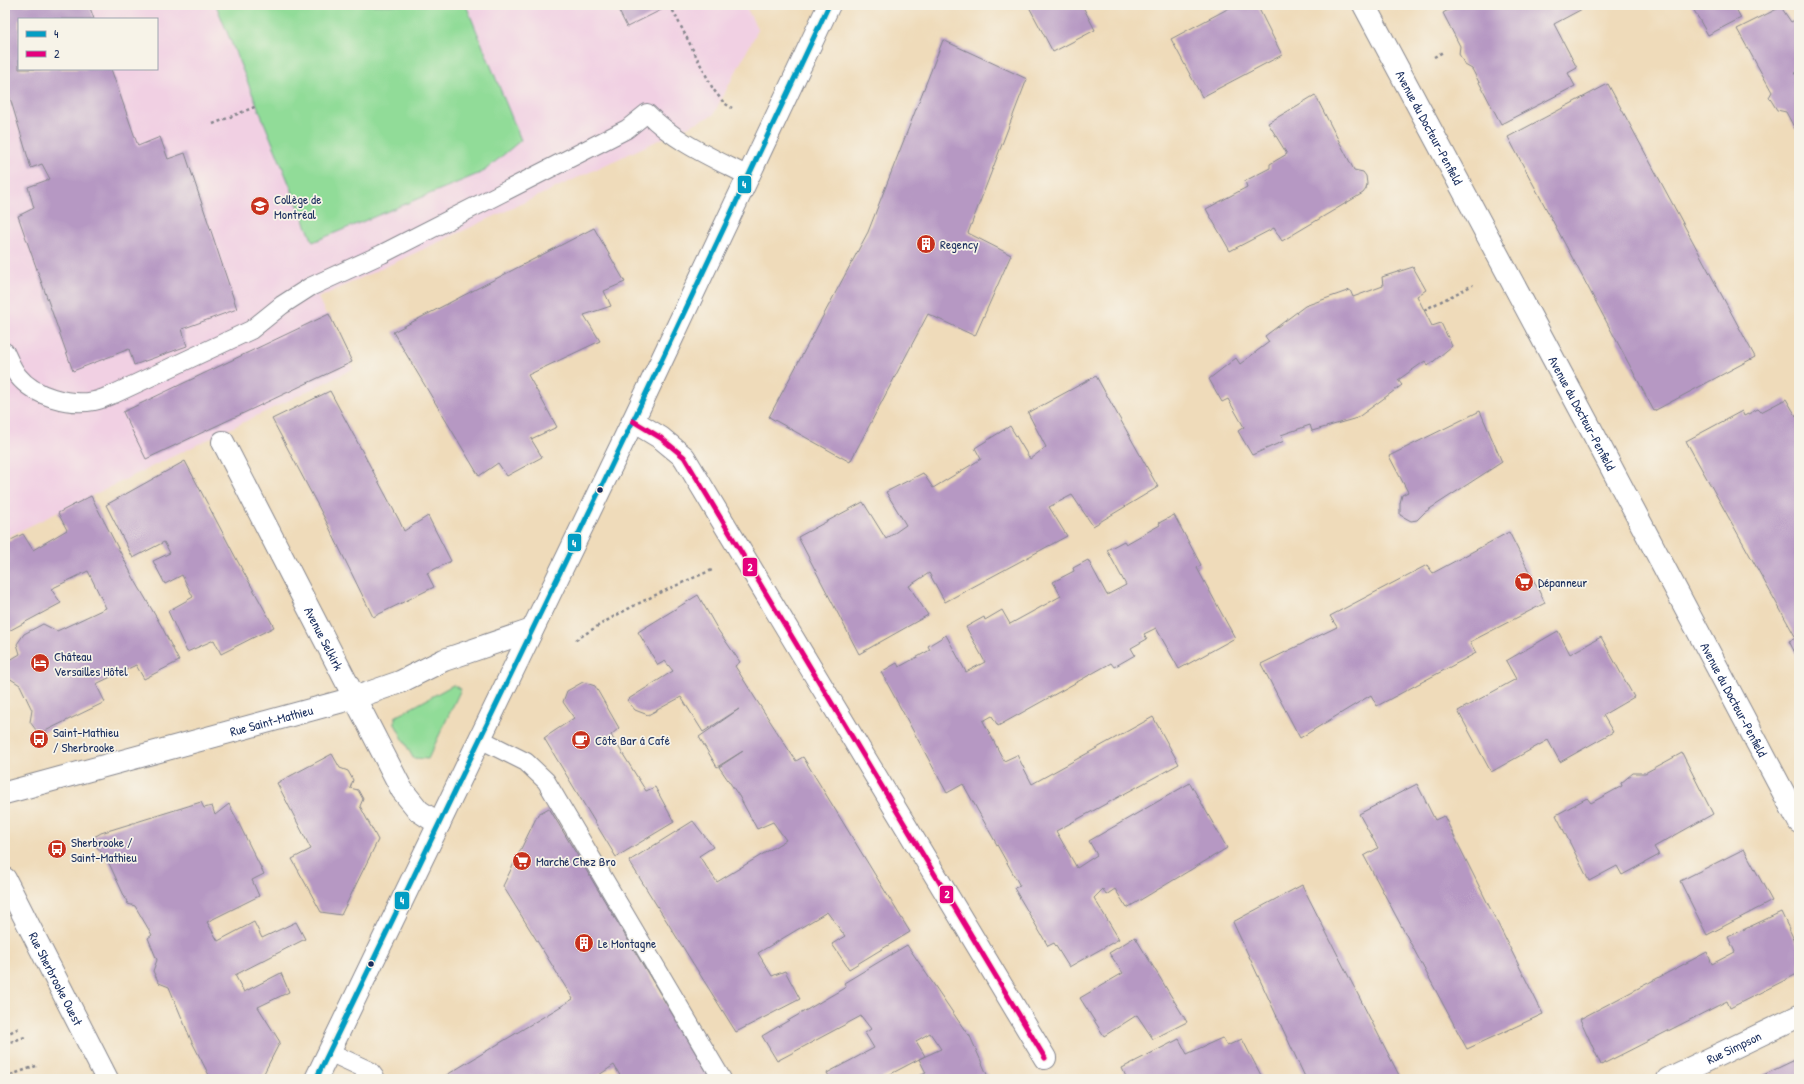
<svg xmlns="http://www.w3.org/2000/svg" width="1804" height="1084" font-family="'Patrick Hand',sans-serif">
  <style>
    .built { fill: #f1d0e3; fill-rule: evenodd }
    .green { fill: #91dc98; stroke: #56867b }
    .building { fill: #b698c3 }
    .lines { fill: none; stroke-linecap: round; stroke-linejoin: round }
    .lane-casing { stroke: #85858c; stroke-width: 20 }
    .street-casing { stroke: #85858c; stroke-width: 24 }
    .secondary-casing { stroke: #85858c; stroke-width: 24 }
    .primary-casing { stroke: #85858c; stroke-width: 24 }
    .path { stroke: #85858c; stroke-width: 2.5; stroke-dasharray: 3 3; stroke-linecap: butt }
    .lane { stroke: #fff; stroke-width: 18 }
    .street { stroke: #fff; stroke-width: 22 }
    .secondary { stroke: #fff; stroke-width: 22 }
    .primary { stroke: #fff; stroke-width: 22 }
    .bus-1-casing { stroke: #f7f3e8; stroke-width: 8 }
    .bus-2-casing { stroke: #f7f3e8; stroke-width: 8 }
    .bus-1 { stroke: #039dc3; stroke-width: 5 }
    .bus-2 { stroke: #e5007d; stroke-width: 5 }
    .bus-dot { fill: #1b2f5e; stroke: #f7f3e8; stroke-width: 1.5 }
    .labels { text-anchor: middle; stroke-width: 3.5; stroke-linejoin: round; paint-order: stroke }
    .street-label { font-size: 13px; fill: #1b2f5e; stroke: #f7f3e8 }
    .poi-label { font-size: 13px; fill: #1b2f5e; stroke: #f7f3e8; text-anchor: start }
    .line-badge { stroke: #f7f3e8; stroke-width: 1.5 }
    .badge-label { font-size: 11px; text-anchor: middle; font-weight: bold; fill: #fff }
  </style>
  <rect width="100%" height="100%" fill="#f7f3e8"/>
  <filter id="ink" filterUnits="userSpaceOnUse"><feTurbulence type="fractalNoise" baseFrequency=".025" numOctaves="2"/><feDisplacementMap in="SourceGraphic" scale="8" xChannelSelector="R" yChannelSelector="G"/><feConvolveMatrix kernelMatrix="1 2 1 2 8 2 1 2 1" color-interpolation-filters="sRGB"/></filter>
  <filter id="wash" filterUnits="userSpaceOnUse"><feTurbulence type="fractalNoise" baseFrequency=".012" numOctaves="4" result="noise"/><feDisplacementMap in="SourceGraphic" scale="16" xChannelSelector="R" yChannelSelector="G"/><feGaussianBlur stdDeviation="0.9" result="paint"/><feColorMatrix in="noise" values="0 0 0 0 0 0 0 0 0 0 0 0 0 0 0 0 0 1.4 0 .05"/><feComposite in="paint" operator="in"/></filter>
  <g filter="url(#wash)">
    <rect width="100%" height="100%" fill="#efdbba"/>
    <path class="built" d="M5 5H745L758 30 713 115 318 298 353 369 5 538ZM19 19H157V69H19Z"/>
    <path class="green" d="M216 5H466L521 140 483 172 313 242Z
      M453 685 461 689 428 759 413 758 395 724V717Z"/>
    <g id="blocks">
      <path class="building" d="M5 5H89L94 19H19V69H111L138 146 160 137 168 159 185 153 237 309 182 329 187 346 134 365 129 349 73 371 18 216 34 208 28 187 50 179 42 164 31 168 5 81Z
        M616 5H671L627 27Z
        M1028 5H1082L1095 30 1053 52Z
        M1235 5H1257L1282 55 1202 97 1171 39Z
        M1457 5H1583L1584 8 1554 24 1577 68 1568 73 1575 86 1501 124 1472 69 1465 65 1459 54 1460 46 1443 13Z
        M1691 5H1734L1741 18 1708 35Z
        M1781 7 1791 22 1799 18V71L1794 74 1799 72V126L1795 129 1786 112 1777 110 1769 97 1772 92 1737 29Z
        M943 40 1027 79 968 233 1011 255 975 336 928 314 850 462 769 417 868 232Z
        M1608 84 1755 357 1654 411 1508 137Z
        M1315 95 1354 170 1363 172 1366 176 1367 184 1366 189 1363 193 1282 241 1274 228 1230 251 1206 209 1247 187 1245 181 1270 168V164L1287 154 1268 123Z
        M594 228 625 282 604 291 611 306 584 315 600 341 528 375 557 427 531 439 542 457 507 476 498 463 479 476 393 332Z
        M1413 267 1426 290 1417 296 1432 326 1441 323 1452 346 1428 366 1425 361 1398 380 1402 385 1357 418 1312 431 1310 425 1281 435 1284 441 1252 455 1238 431 1244 427 1228 399 1222 402 1209 379 1236 358 1240 364 1269 342 1265 336 1305 306 1350 290 1353 297 1383 286 1382 277Z
        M329 314 352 362 146 459 123 412Z
        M1096 376 1158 487 1093 526 1072 495 1049 507 1067 536 945 602 929 573 909 586 928 615 859 654 798 537 863 502 886 539 906 525 886 492 923 473 933 488 981 459 975 448 1010 426 1030 459 1046 447 1028 413Z
        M330 391 399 520 404 531 428 516 451 561 427 573 434 587 373 617 324 517 272 419Z
        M1786 399 1799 421V661L1789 641 1796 638 1686 441 1742 411 1744 416 1758 409 1761 412Z
        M1480 411 1502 462 1425 512 1417 520 1411 521 1400 515V503L1402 495 1408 492 1389 456Z
        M185 461 238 562 274 627 221 654 214 640 187 652 168 611 193 597 182 575 165 584 153 561 170 553 164 542 133 558 106 505Z
        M91 496 133 577 162 627 179 661 144 679 136 665 96 684 105 702 39 734 30 722 32 710 20 685 9 678 5 663 20 654 17 644 24 634 43 624 57 631 106 608 88 571 51 589 61 603 5 633V543L23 534 33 550 67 530 58 513Z
        M1174 515 1201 565 1197 568 1235 638 1179 669 1156 628 1144 634 1147 639 1131 648 1135 655 1114 667 1111 663 998 726 992 716 983 721 1004 761 1017 755 1032 784 1153 717 1179 764 1056 831 1077 868 1097 855 1089 841 1190 783 1227 848 1127 908 1115 889 1106 895 1103 889 1094 898 1119 939 1069 967 1054 943 1048 946 1014 888 1020 886 963 784 947 793 881 672 897 663 899 667 930 650 928 646 946 635 966 672 985 662 966 627 984 617 985 620 1002 610 1010 624 1061 596 1053 582 1074 571 1073 568 1088 560 1107 595 1126 585 1107 550 1124 541 1126 544 1160 525 1159 523Z
        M1509 532 1545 603 1470 642 1476 653 1377 706 1371 695 1300 738 1261 664 1337 627 1330 616 1427 565 1433 573Z
        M698 595 718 630 740 662 735 666 755 698 796 761 803 757 910 932 849 969 832 944 845 936 827 912 758 953 772 976 785 971 800 999 736 1032 629 861 693 821 713 847 699 856 717 882 786 840 773 822 757 829 739 796 719 767 743 751 717 767 699 737 739 709 703 732 681 697 648 715 635 710 627 700 673 671 665 661 658 665 638 632Z
        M1558 631 1570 654 1601 637 1634 697 1603 715 1613 732 1560 762 1548 740 1491 772 1458 711 1516 679 1506 661Z
        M583 682 595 686 619 728 611 735 646 791 655 787 674 822 616 857 544 738 574 718 563 702 567 691Z
        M1682 753 1713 814 1654 847 1659 855 1622 875 1617 866 1589 881 1556 815 1587 798 1591 803 1622 786 1621 783 1633 773H1645Z
        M332 754 340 768 348 771 353 780 350 788 358 790 363 799 360 806 378 840 341 915 321 912 292 859 311 849 277 783Z
        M1417 784 1435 820 1444 816 1543 1014 1467 1049 1364 856 1378 848 1359 814Z
        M201 802 204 808 212 806 215 815 229 804 264 874 252 880 259 896 207 922 218 941 254 922 262 938 296 922 305 939 235 975 244 992 281 973 289 992 258 1007 280 1042 261 1079H211L191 1040 169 987 159 983 153 971 157 960 148 938 152 935 135 906 128 904 106 857 94 844V837L101 833Z
        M549 808 711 1079H622L614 1065 593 1079H440L573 999 503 886 538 814Z
        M1744 849 1772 901 1707 935 1680 881Z
        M1302 885 1401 1079H1306L1233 922Z
        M1781 912 1799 950V973L1730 1008 1727 1001 1601 1065 1580 1019 1707 952 1712 964 1735 952 1728 937Z
        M1135 937 1187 1022 1153 1039 1137 1015 1104 1036 1080 998 1123 973 1109 953Z
        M907 945 968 1035 969 1034 989 1079H912L926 1073 919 1059 941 1049 930 1033 916 1041 925 1056 881 1079H831L827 1073 874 1048 865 1033 871 1029 861 1016 777 1061 762 1036 846 987 844 983Z
        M1222 1038 1227 1046 1242 1039 1263 1079H1127L1122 1068 1179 1039 1187 1054Z
        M1799 1058V1079H1755Z"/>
    </g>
  </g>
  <g filter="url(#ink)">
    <use href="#blocks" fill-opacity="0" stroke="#85858c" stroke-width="1"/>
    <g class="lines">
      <defs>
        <path id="lane" d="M5 352C9 360 12 369 18 376 34 396 69 406 94 401 101 400 108 396 114 394L251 330 282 305 310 287 382 254 627 129 647 113C675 142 713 158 748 176
          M480 739 526 762 546 781 722 1079
          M329 1052 370 1071 376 1079"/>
        <g id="street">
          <path d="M633 421 661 438 684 457 1045 1058"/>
          <path id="s1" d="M223 442 402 790 419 811 439 824"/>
          <path id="s2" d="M5 793 354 698 400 682 444 660 532 630"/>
          <path id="s3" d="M1668 1079 1799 1016"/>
        </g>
        <g id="secondary">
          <path id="s4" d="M1364 5 1593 433 1799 822"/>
          <path d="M316 1079 633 421 829 5"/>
        </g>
        <g id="primary">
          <path id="s5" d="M5 879 107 1079"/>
        </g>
      </defs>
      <use href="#lane" class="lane-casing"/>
      <use href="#street" class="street-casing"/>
      <use href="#secondary" class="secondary-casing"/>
      <use href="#primary" class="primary-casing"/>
      <path class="path" d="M670 5 713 89 724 103 732 108
        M1434 57 1443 52
        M213 124 257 106
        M1424 310 1473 285
        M576 640C619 611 664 590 712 570
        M5 998H6
        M5 1006 9 1004
        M5 1035 21 1027
        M5 1044 25 1037
        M5 1077 39 1065
        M35 1079 45 1075"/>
      <use href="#lane" class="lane"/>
      <use href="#street" class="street"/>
      <use href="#secondary" class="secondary"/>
      <use href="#primary" class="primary"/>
      <defs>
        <path id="bus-1" d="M316 1079 633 421 829 5"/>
        <path id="bus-2" d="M633 421 661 438 684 457 1045 1058"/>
      </defs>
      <use href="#bus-1" class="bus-1-casing"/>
      <use href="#bus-2" class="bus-2-casing"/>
      <use href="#bus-1" class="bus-1"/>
      <use href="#bus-2" class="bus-2"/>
    </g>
  </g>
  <defs>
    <symbol id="school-disc" viewBox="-11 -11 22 22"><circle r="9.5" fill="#c8321e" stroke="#f7f3e8"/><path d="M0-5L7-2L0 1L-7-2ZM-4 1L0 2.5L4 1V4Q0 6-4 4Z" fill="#fff"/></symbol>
    <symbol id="building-disc" viewBox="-11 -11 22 22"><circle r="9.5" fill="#c8321e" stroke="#f7f3e8"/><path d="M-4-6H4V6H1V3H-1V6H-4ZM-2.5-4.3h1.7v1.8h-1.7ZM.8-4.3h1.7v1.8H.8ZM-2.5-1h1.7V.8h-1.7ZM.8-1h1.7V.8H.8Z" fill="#fff"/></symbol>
    <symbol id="supermarket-disc" viewBox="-11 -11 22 22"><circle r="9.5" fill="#c8321e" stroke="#f7f3e8"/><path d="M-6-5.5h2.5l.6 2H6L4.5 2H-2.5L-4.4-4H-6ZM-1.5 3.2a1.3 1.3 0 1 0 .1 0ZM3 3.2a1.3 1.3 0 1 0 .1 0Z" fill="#fff"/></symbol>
    <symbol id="hotel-disc" viewBox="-11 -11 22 22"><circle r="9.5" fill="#c8321e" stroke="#f7f3e8"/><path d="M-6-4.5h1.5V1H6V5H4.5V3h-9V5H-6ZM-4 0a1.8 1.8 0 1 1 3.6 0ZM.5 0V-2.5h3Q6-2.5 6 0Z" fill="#fff"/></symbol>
    <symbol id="bus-disc" viewBox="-11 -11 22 22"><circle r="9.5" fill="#c8321e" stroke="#f7f3e8"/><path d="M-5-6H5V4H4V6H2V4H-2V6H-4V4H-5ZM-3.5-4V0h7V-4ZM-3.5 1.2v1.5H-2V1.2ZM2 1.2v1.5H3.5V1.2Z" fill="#fff"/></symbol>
    <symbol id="cafe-disc" viewBox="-11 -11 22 22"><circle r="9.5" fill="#c8321e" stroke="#f7f3e8"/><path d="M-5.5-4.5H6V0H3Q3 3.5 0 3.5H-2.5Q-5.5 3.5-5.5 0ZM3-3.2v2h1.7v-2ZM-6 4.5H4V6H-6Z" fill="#fff"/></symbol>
  </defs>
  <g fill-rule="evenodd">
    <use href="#school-disc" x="249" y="195" width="22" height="22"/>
    <use href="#building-disc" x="915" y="233" width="22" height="22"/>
    <use href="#supermarket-disc" x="1513" y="571" width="22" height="22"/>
    <use href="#hotel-disc" x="29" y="652" width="22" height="22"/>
    <use href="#bus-disc" x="28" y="728" width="22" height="22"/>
    <use href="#cafe-disc" x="570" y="729" width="22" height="22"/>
    <use href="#bus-disc" x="46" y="838" width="22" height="22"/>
    <use href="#supermarket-disc" x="511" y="850" width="22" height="22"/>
    <use href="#building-disc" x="573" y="932" width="22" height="22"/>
  </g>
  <g class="bus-dot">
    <circle cx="600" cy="490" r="3.5"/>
    <circle cx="371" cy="964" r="3.5"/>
  </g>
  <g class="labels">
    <g class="street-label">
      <text dy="5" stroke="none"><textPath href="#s4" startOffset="139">Avenue du Docteur-Penfield</textPath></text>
      <text dy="5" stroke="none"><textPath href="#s4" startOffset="463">Avenue du Docteur-Penfield</textPath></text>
      <text dy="5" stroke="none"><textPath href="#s1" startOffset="221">Avenue Selkirk</textPath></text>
      <text dy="5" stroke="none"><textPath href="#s4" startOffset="787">Avenue du Docteur-Penfield</textPath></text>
      <text dy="5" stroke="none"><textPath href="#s2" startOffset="276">Rue Saint-Mathieu</textPath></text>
      <text dy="5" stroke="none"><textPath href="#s5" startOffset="112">Rue Sherbrooke Ouest</textPath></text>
      <text dy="5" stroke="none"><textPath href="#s3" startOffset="73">Rue Simpson</textPath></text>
    </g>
    <g class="poi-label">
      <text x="274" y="204">Collège de<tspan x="274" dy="15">Montréal</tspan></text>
      <text x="940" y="249">Regency</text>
      <text x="1538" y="587">Dépanneur</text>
      <text x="54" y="661">Château<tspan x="54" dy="15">Versailles Hôtel</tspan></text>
      <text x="53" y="737">Saint-Mathieu<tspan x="53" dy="15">/ Sherbrooke</tspan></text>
      <text x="595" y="745">Côte Bar á Café</text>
      <text x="71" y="847">Sherbrooke /<tspan x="71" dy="15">Saint-Mathieu</tspan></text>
      <text x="536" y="866">Marché Chez Bro</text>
      <text x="598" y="948">Le Montagne</text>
    </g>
  </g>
  <g class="line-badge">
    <rect x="737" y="175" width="15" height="19" rx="4" fill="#039dc3"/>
    <rect x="567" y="533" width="15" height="19" rx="4" fill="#039dc3"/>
    <rect x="742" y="557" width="16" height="20" rx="4" fill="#e5007d"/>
    <rect x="939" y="885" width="15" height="19" rx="4" fill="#e5007d"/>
    <rect x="394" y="891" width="16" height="19" rx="4" fill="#039dc3"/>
  </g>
  <g class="badge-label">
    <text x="744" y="188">4</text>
    <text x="574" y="547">4</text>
    <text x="750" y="571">2</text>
    <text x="947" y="898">2</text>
    <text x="402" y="904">4</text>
  </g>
  <rect width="1804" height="1084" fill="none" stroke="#f7f3e8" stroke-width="20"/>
  <rect x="18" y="18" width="140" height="52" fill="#f7f3e8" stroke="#9fa5b1"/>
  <rect x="26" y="31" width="20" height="6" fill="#039dc3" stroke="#9fa5b1"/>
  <text x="54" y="38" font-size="12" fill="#1b2f5e">4</text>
  <rect x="26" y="51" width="20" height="6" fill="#e5007d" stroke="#9fa5b1"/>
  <text x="54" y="58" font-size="12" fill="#1b2f5e">2</text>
</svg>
